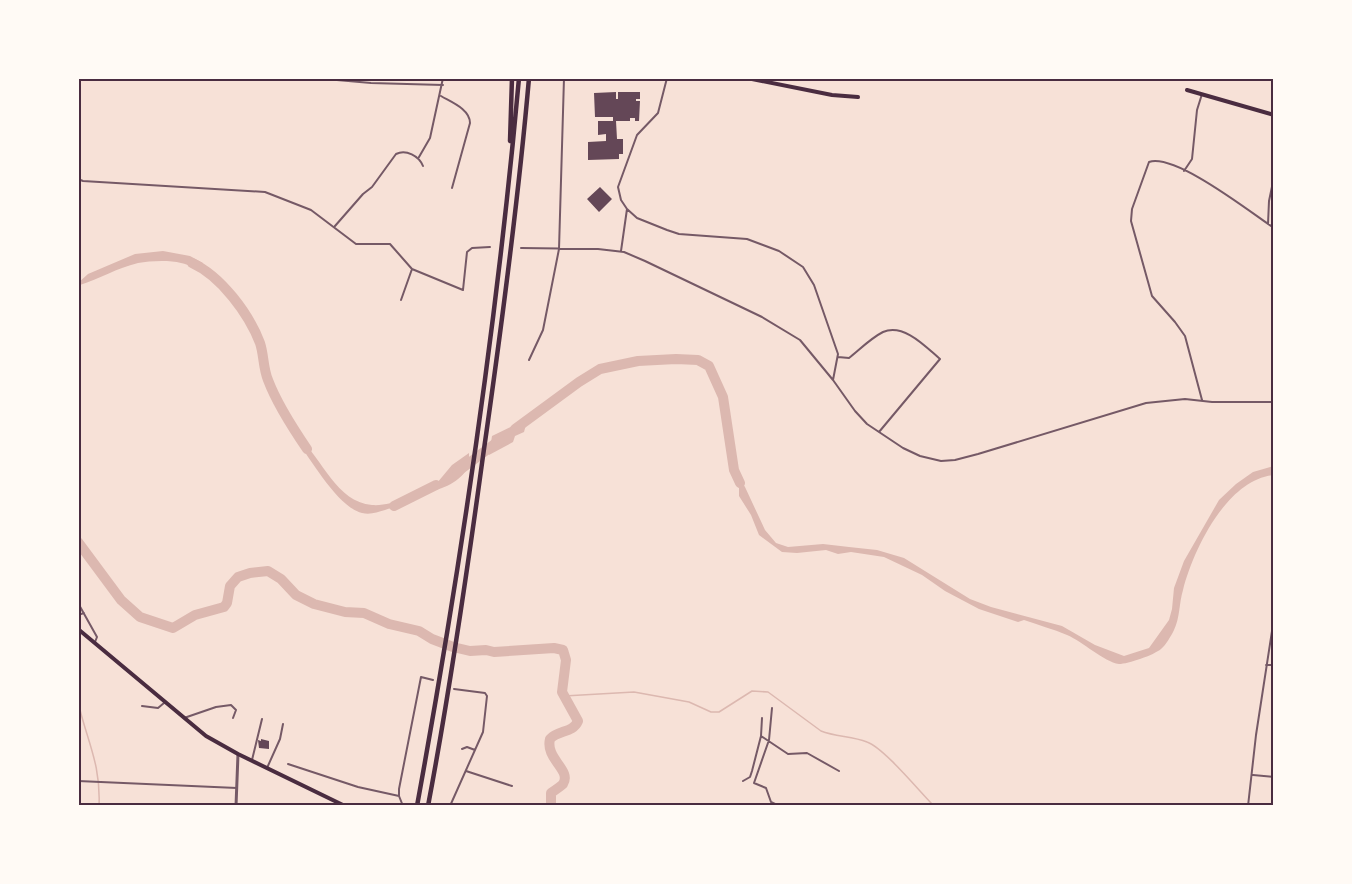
<svg xmlns="http://www.w3.org/2000/svg" width="1352" height="884" font-family="Barlow,sans-serif">
  <style>
    .water { fill: #dcb8b0 }
    .lines { fill: none; stroke-linecap: round; stroke-linejoin: round }
    .stream { stroke: #dcb8b0; stroke-width: 1.5 }
    .river { stroke: #dcb8b0; stroke-width: 10 }
    .building { fill: #644757 }
    .minor { stroke: #755966; stroke-width: 2 }
    .tertiary { stroke: #755966; stroke-width: 3 }
    .secondary { stroke: #4a2c40; stroke-width: 4 }
    .primary { stroke: #4a2c40; stroke-width: 4 }
    .motorway { stroke: #4a2c40; stroke-width: 4.5 }
    .neatline { fill: none; stroke: #4a2c40; stroke-width: 2 }
  </style>
  <rect width="100%" height="100%" fill="#f7e1d7"/>
  <path class="water" d="M163 251 190 256 203 263 204 269C195 268 190 265 181 263 169 260 150 261 138 263 117 268 99 279 80 285L78 283 88 274 135 254Z
    M525 420 527 421 524 432 515 436 513 442 489 455 492 436Z
    M299 438C323 459 336 502 372 505 383 506 394 502 404 500L406 502C400 508 392 507 385 510 377 512 371 515 362 513 338 507 312 461 297 441Z
    M469 453C469 458 469 464 467 468 462 481 439 492 425 491L437 483 452 465Z
    M1274 466V475C1227 479 1193 550 1183 590 1179 603 1180 618 1174 630 1171 636 1166 645 1161 649 1154 655 1128 664 1119 664 1104 662 1082 641 1067 635 1053 629 1038 625 1024 620L1018 622 979 609 945 591 922 575 884 557 851 552 838 554 826 550 797 553 782 552 759 535 751 515 739 496V485L734 470 745 487 765 530 776 543 788 547 823 544 849 547 877 550 904 558 970 599 991 607 1062 626 1095 645 1124 656 1149 648 1169 620 1172 609 1174 588 1184 561 1219 500 1236 484 1253 472Z"/>
  <g class="lines">
    <path class="stream" d="M564 696 634 692 689 702 711 712H719L752 691 768 692 821 731C836 737 852 736 867 742 884 748 919 791 934 806
      M78 702C87 741 101 764 99 806"/>
    <path class="river" d="M192 263C221 276 249 314 260 343 264 355 263 368 268 380 277 404 292 427 307 449
      M515 429 579 382 600 369 638 361 676 359 698 360 709 366 723 397 734 470 740 483
      M457 472 500 440
      M394 506 436 485
      M78 542 121 600 140 617 173 628 195 615 224 607 227 603 230 586 238 577 250 573 268 571 281 579 296 595 314 604 345 612 364 613 389 624 419 631 432 639 453 647 470 651 486 650 494 652 554 648 563 650 566 660 562 692 578 721C573 733 558 730 550 739 545 759 572 770 563 784 560 787 555 790 551 793V806"/>
  </g>
  <path class="building" d="M616 92V99H618V92H640V99H636V101H640L639 121H635V118H630V121H616L617 139H623V154H619V159L588 160V142L606 141V134L598 135V121H613V117H595L594 93Z
    M600 187 612 199 599 212 587 199Z
    M261 739 269 741V749L259 748 258 740 261 741Z"/>
  <g class="lines">
    <path class="minor" d="M314 78 371 83 443 85
      M667 78 658 113 637 135 618 187 621 200 627 209 637 218 667 230 679 234 747 239 779 251 803 267 814 285 838 354 833 380
      M441 96C451 102 470 109 470 123L452 188
      M419 157 430 138 443 78
      M1184 171 1192 159 1197 110 1202 94
      M78 179 83 181 265 192 311 210 356 244H390L412 269 463 290 467 252 472 248 490 247
      M1268 224 1269 201 1274 177
      M335 226 363 194 372 187 396 154C406 149 419 156 423 166
      M521 248 598 249 624 252 645 261 762 317 800 340 833 380 855 411 867 424 903 448 920 456 941 461 955 460 978 454 1146 403 1185 399 1212 402H1274
      M621 251 627 209
      M401 300 412 269
      M838 357 849 358C859 350 871 338 883 332 904 323 926 347 940 359L879 432
      M529 360 543 330 559 249 564 78
      M1202 400 1185 336 1175 322 1152 296 1131 221 1132 209 1149 162C1175 153 1250 212 1274 228
      M78 603 97 637 95 642
      M78 615 84 613
      M1266 665H1274
      M142 706 158 708 164 703
      M772 708 769 740 754 783 766 788 771 802 779 806
      M184 718 216 707 231 705 236 710 233 718
      M761 736 788 754 807 753 839 771
      M462 749 467 747 475 750
      M252 760 262 719
      M288 764 358 787 399 796
      M267 768 280 739 283 724
      M466 771 512 786
      M1253 775 1274 777
      M78 781 237 788
      M743 781 750 777 752 771 761 736 762 718
      M403 806 399 796V789L421 677 433 680
      M450 806 483 732 487 696 485 693 454 689
      M1248 806 1256 735 1274 618"/>
    <path class="tertiary" d="M236 806 238 754"/>
    <path class="secondary" d="M78 629 206 736 238 754 345 806"/>
    <path class="primary" d="M747 78 832 95 858 97
      M1187 90 1274 115"/>
    <path class="motorway" d="M510 141 512 78
      M417 806C461 565 497 322 519 78
      M428 806C450 690 467 573 483 456 501 331 518 204 529 78"/>
  </g>
  <rect width="1352" height="884" fill="none" stroke="#fffaf5" stroke-width="159"/>
  <rect x="80" y="80" width="1192" height="724" class="neatline"/>
</svg>
